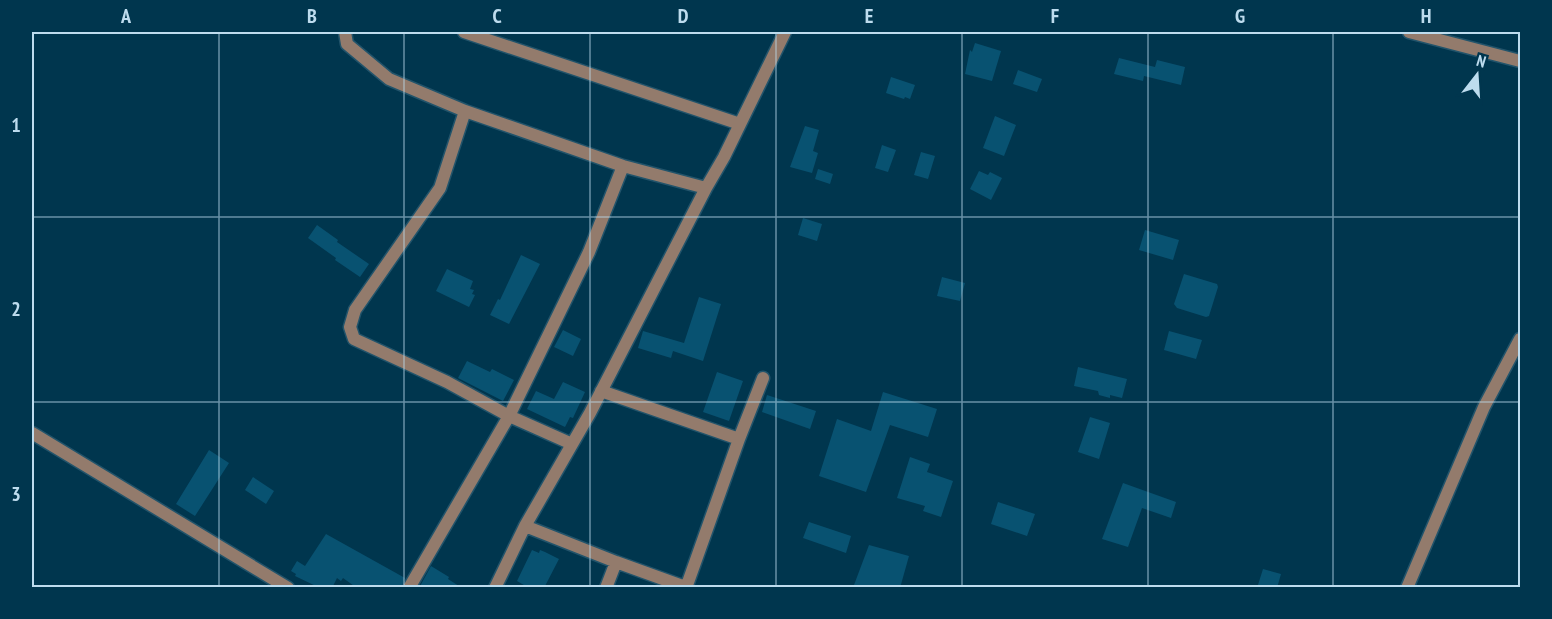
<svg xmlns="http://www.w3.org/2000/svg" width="1552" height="619" font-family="'PT Sans Narrow',sans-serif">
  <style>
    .building { fill: #085271 }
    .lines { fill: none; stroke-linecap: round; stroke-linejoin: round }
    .minor-casing { stroke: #22546b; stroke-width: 15 }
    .minor { stroke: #937b6c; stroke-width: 12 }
    .grid { fill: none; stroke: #bddcee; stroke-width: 1.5; stroke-opacity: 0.55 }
    .neatline { fill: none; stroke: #bddcee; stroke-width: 2 }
    .grid-label { font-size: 20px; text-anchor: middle; font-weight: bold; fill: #bddcee }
  </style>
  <rect width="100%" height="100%" fill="#00364e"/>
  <path class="building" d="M975 43 1001 51 992 81 965 74 970 50 972 52Z
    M1119 58 1155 67 1157 60 1185 67 1181 85 1144 76 1143 81 1114 74Z
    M1018 70 1042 79 1037 92 1013 84Z
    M891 77 915 85 910 99 905 97 904 99 886 93Z
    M995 116 1016 125 1004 156 983 148Z
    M805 126 819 130 813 151 818 153 812 173 790 167Z
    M882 145 896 150 888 172 875 168Z
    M921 152 935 156 928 179 914 175Z
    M818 169 833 174 830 184 815 179Z
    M979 171 988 175 990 172 1002 178 991 200 970 189Z
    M803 218 822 224 817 241 798 235Z
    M317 225 338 240 337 242 369 264 360 277 335 260 336 258 308 238Z
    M1145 230 1179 240 1173 260 1139 250Z
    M521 255 540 264 509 324 490 315 498 299 500 300Z
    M447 269 473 281 470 289 474 290 472 294 475 295 469 307 436 291Z
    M1184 274 1217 284 1218 287 1209 316 1206 317 1177 308 1174 304Z
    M942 277 965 283 960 301 937 296Z
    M699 297 721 304 703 361 673 351 671 358 638 348 643 331 684 343Z
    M563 330 581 339 573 356 554 347Z
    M1169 331 1202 340 1196 359 1164 350Z
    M467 361 490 372 492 369 514 380 503 401 458 378Z
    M1078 367 1127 379 1122 398 1110 395V398L1099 395 1098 391 1074 386Z
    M717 372 743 381 729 421 703 412Z
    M563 382 585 392 573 418 570 417 565 427 527 409 536 391 554 399Z
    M883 392 937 409 928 437 890 425 866 492 819 476 837 419 871 431Z
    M767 395 816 411 810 429 762 412Z
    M1090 417 1110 423 1099 459 1078 452Z
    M209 450 229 463 195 516 176 504Z
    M910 457 930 464 927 472 953 481 941 517 923 511 925 506 897 498Z
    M253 477 274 491 266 504 245 490Z
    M1123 483 1176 502 1171 518 1142 508 1128 547 1102 539Z
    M998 502 1035 514 1027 536 991 524Z
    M809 522 851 536 846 553 803 538Z
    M326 534 405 578 401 588H357L343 578 341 581 337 578 332 588H320L295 576 296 574 291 571 297 561 305 566Z
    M869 545 909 556 900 588H865L854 585Z
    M532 550 539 553 540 550 545 552 559 559 544 588H529L517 581Z
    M431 566 449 577 448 579 462 588H419Z
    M1263 569 1281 574 1277 588H1257Z"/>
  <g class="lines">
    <defs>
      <path id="minor" d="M345 32 347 44 389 79 465 111 623 166 706 188
        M464 32 740 124
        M1409 32 1520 61
        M465 111 440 188 355 310 350 327 354 339 447 382 509 416 572 444
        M601 391 739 439 686 588
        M32 433 288 588
        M739 439 763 378
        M525 526 616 562 688 588
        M409 588 509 416 589 252 623 166
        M495 588 525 526 590 413 706 188 724 157 785 32
        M606 588 616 562
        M1407 588 1484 407 1520 339"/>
    </defs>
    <use href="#minor" class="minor-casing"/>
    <use href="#minor" class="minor"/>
  </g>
  <path class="grid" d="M219 32V588M404 32V588M590 32V588M776 32V588M962 32V588M1148 32V588M1333 32V588M32 217H1520M32 402H1520"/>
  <rect width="1552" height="619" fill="none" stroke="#00364e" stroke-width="66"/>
  <g transform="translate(1477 75) rotate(17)" stroke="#00364e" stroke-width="4.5" paint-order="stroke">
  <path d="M0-4.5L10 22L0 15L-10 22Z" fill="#bddcee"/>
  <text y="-9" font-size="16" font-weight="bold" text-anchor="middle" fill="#bddcee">N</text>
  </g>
  <rect x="33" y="33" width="1486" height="553" class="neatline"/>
  <g class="grid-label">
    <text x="126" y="23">A</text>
    <text x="312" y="23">B</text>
    <text x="497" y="23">C</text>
    <text x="683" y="23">D</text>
    <text x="869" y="23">E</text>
    <text x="1055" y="23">F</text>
    <text x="1240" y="23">G</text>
    <text x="1426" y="23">H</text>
    <text x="16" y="132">1</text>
    <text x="16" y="316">2</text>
    <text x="16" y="501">3</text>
  </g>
</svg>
